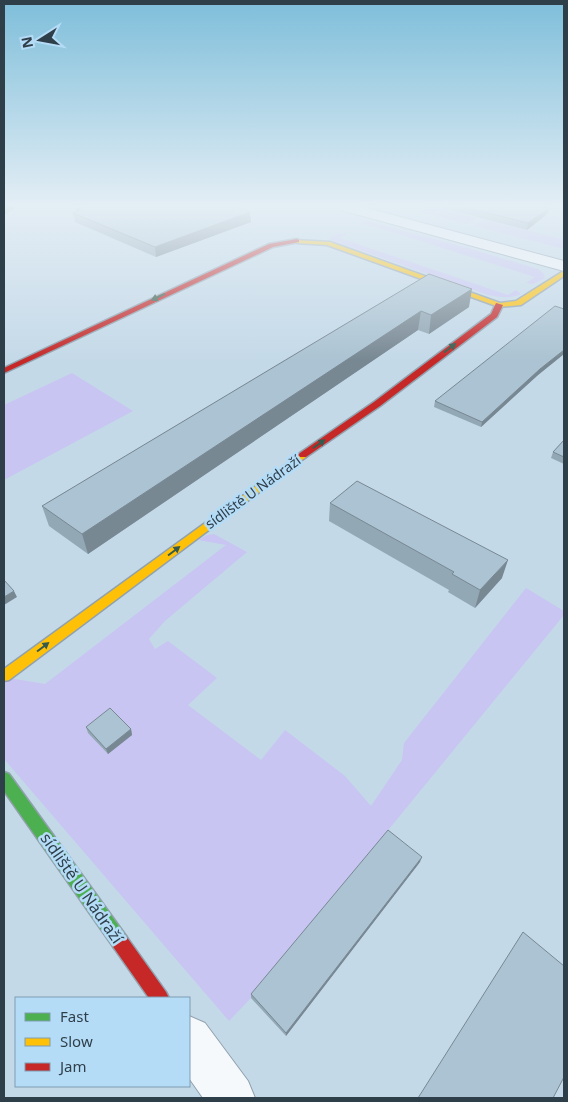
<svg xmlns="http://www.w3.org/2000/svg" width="568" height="1102" font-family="'Noto Sans',sans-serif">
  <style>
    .green { fill: #c8c5f2 }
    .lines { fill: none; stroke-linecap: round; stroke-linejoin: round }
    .street-casing { stroke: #91a1ad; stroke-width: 2 }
    .fast-casing { stroke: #91a1ad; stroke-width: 3 }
    .slow-casing { stroke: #91a1ad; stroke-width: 3 }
    .jam-casing { stroke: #91a1ad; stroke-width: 3 }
    .street { fill: #f6f9fc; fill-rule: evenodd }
    .fast { fill: #4caf50; fill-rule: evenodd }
    .slow { fill: #ffc107; fill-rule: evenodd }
    .jam { fill: #c62828; fill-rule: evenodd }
    .wall { fill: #93a8b5 }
    .shaded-wall { fill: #788893 }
    .building { fill: #abc3d2; stroke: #788893 }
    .oneway { fill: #365b4c }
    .labels { text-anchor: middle; stroke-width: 5; stroke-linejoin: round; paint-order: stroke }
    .street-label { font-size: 14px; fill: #2f3f4a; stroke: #b5dcf7 }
    .near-street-label { font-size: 16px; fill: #2f3f4a; stroke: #b5dcf7 }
  </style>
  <rect width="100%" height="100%" fill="#c4d9e8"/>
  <path class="green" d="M425 207H436L477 218 467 224 422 212Z
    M485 220 562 239 564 228V249L474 226Z
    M366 221 461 246 538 269 543 273 545 278 533 284 526 283 535 277 362 223Z
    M338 233 347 234 340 238 508 295 516 290 521 294C510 299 499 297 488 295L328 239Z
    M72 373 133 411 4 480V405Z
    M214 534 247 552 165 621 149 639 155 649 168 641 217 678 188 705 261 760 285 730 345 776 371 806 402 760 404 743 526 588 564 611V615L251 998 229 1021 4 759V682L9 678 45 684 226 545 198 540 207 535Z"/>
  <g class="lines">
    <defs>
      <path id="street" d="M339 207H363L564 261V271L341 210Z
        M189 1016 205 1023 248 1081 255 1098H203L189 1078Z"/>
      <path id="fast" d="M8 207H15L4 214V210Z
        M4 772 9 774 126 936 129 942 126 948 120 951 114 948 4 791Z"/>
      <path id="slow" d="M295 240 330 242 500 303 516 301 562 272 564 271V276L521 305 499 307 327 245 297 243 295 242Z
        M303 452 306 453 308 455 306 457 9 680 4 681V669Z"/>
      <path id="jam" d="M297 239 299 240V242L273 247 4 373V368L269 244Z
        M496 303 503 305 497 317 380 406 306 457H300L298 455 300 453 374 402 491 314Z
        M120 933 126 936 166 992 169 998H149L114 948 111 942 114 936Z"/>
    </defs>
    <use href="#street" class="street-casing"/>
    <use href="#fast" class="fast-casing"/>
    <use href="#slow" class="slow-casing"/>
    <use href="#jam" class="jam-casing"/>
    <use href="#street" class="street"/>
    <use href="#fast" class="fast"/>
    <use href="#slow" class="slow"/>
    <use href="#jam" class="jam"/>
  </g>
  <path class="wall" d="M438 207H549V208L547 214 527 230Z
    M76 209 251 222 156 257 75 222 73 213 77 212Z
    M429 274 469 307 429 334 418 330 88 554 49 526 42 506Z
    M564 309V354L538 375 481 427 434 407 435 401Z
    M564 440V464L551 458 553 452Z
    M330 503 502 578 475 608 448 592 449 590 329 521Z
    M86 727 131 729 132 735 108 754 88 733Z
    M420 862 286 1036 251 998V994Z"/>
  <path class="shaded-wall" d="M549 208 547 214 527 230 528 223Z
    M250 212 251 222 156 257 155 247Z
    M472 289 469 307 429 334 431 315Z
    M421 311 418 330 88 554 82 534Z
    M564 350V354L538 375 481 427 482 422 540 369Z
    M508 560 502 578 475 608 480 590Z
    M14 591 17 597 4 605V597Z
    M131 729 132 735 108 754 106 749Z
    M422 857 420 862 286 1036V1033Z"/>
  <path class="building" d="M82 207H237L250 212 155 247 73 213 80 210 76 209Z
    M464 207H549V208L528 223Z
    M429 274 472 289 431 315 421 311 82 534 42 506Z
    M555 306 564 309V350L540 369 482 422 435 401Z
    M564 440V457L553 452Z
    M357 481 508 560 480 590 452 574 454 572 330 503Z
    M4 580 14 591 4 597Z
    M110 708 131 729 106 749 86 727Z
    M388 830 422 857 286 1033 251 994Z
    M523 932 564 966V1077L553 1098H418Z"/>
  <defs><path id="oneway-solid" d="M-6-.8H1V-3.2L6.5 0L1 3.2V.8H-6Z" transform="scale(1.25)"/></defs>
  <g class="oneway">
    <use href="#oneway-solid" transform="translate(158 297) rotate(155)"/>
    <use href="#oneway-solid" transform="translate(450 348) rotate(-37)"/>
    <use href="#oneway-solid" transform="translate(319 444) rotate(-35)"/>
    <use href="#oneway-solid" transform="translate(174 551) rotate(-37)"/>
    <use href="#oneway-solid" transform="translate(43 647) rotate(-37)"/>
  </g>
  <linearGradient id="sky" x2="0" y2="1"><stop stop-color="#7ebeda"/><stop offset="0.57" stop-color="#e4eef5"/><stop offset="1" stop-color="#e4eef5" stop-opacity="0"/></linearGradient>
  <rect width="568" height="361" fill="url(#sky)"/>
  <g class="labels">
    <g class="street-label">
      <text transform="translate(253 492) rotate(-36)" y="5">sídliště U Nádraží</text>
    </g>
    <g class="near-street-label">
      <text transform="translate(82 888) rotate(55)" y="6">sídliště U Nádraží</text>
    </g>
  </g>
  <rect width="568" height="1102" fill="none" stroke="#2f3f4a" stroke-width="10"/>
  <rect x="15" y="997" width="175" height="90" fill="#b5dcf7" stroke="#7f9db2"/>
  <rect x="25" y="1013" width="25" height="8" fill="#4caf50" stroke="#7f9db2"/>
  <text x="60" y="1022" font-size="15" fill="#2f3f4a">Fast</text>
  <rect x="25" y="1038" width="25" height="8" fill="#ffc107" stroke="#7f9db2"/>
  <text x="60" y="1047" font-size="15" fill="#2f3f4a">Slow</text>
  <rect x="25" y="1063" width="25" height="8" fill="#c62828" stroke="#7f9db2"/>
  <text x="60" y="1072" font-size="15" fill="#2f3f4a">Jam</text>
  <g transform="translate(40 40) rotate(259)" stroke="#b5dcf7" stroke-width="4" paint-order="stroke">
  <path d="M0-4L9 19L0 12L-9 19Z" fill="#2f3f4a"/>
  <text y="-8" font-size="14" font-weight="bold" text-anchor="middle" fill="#2f3f4a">N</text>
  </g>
</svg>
